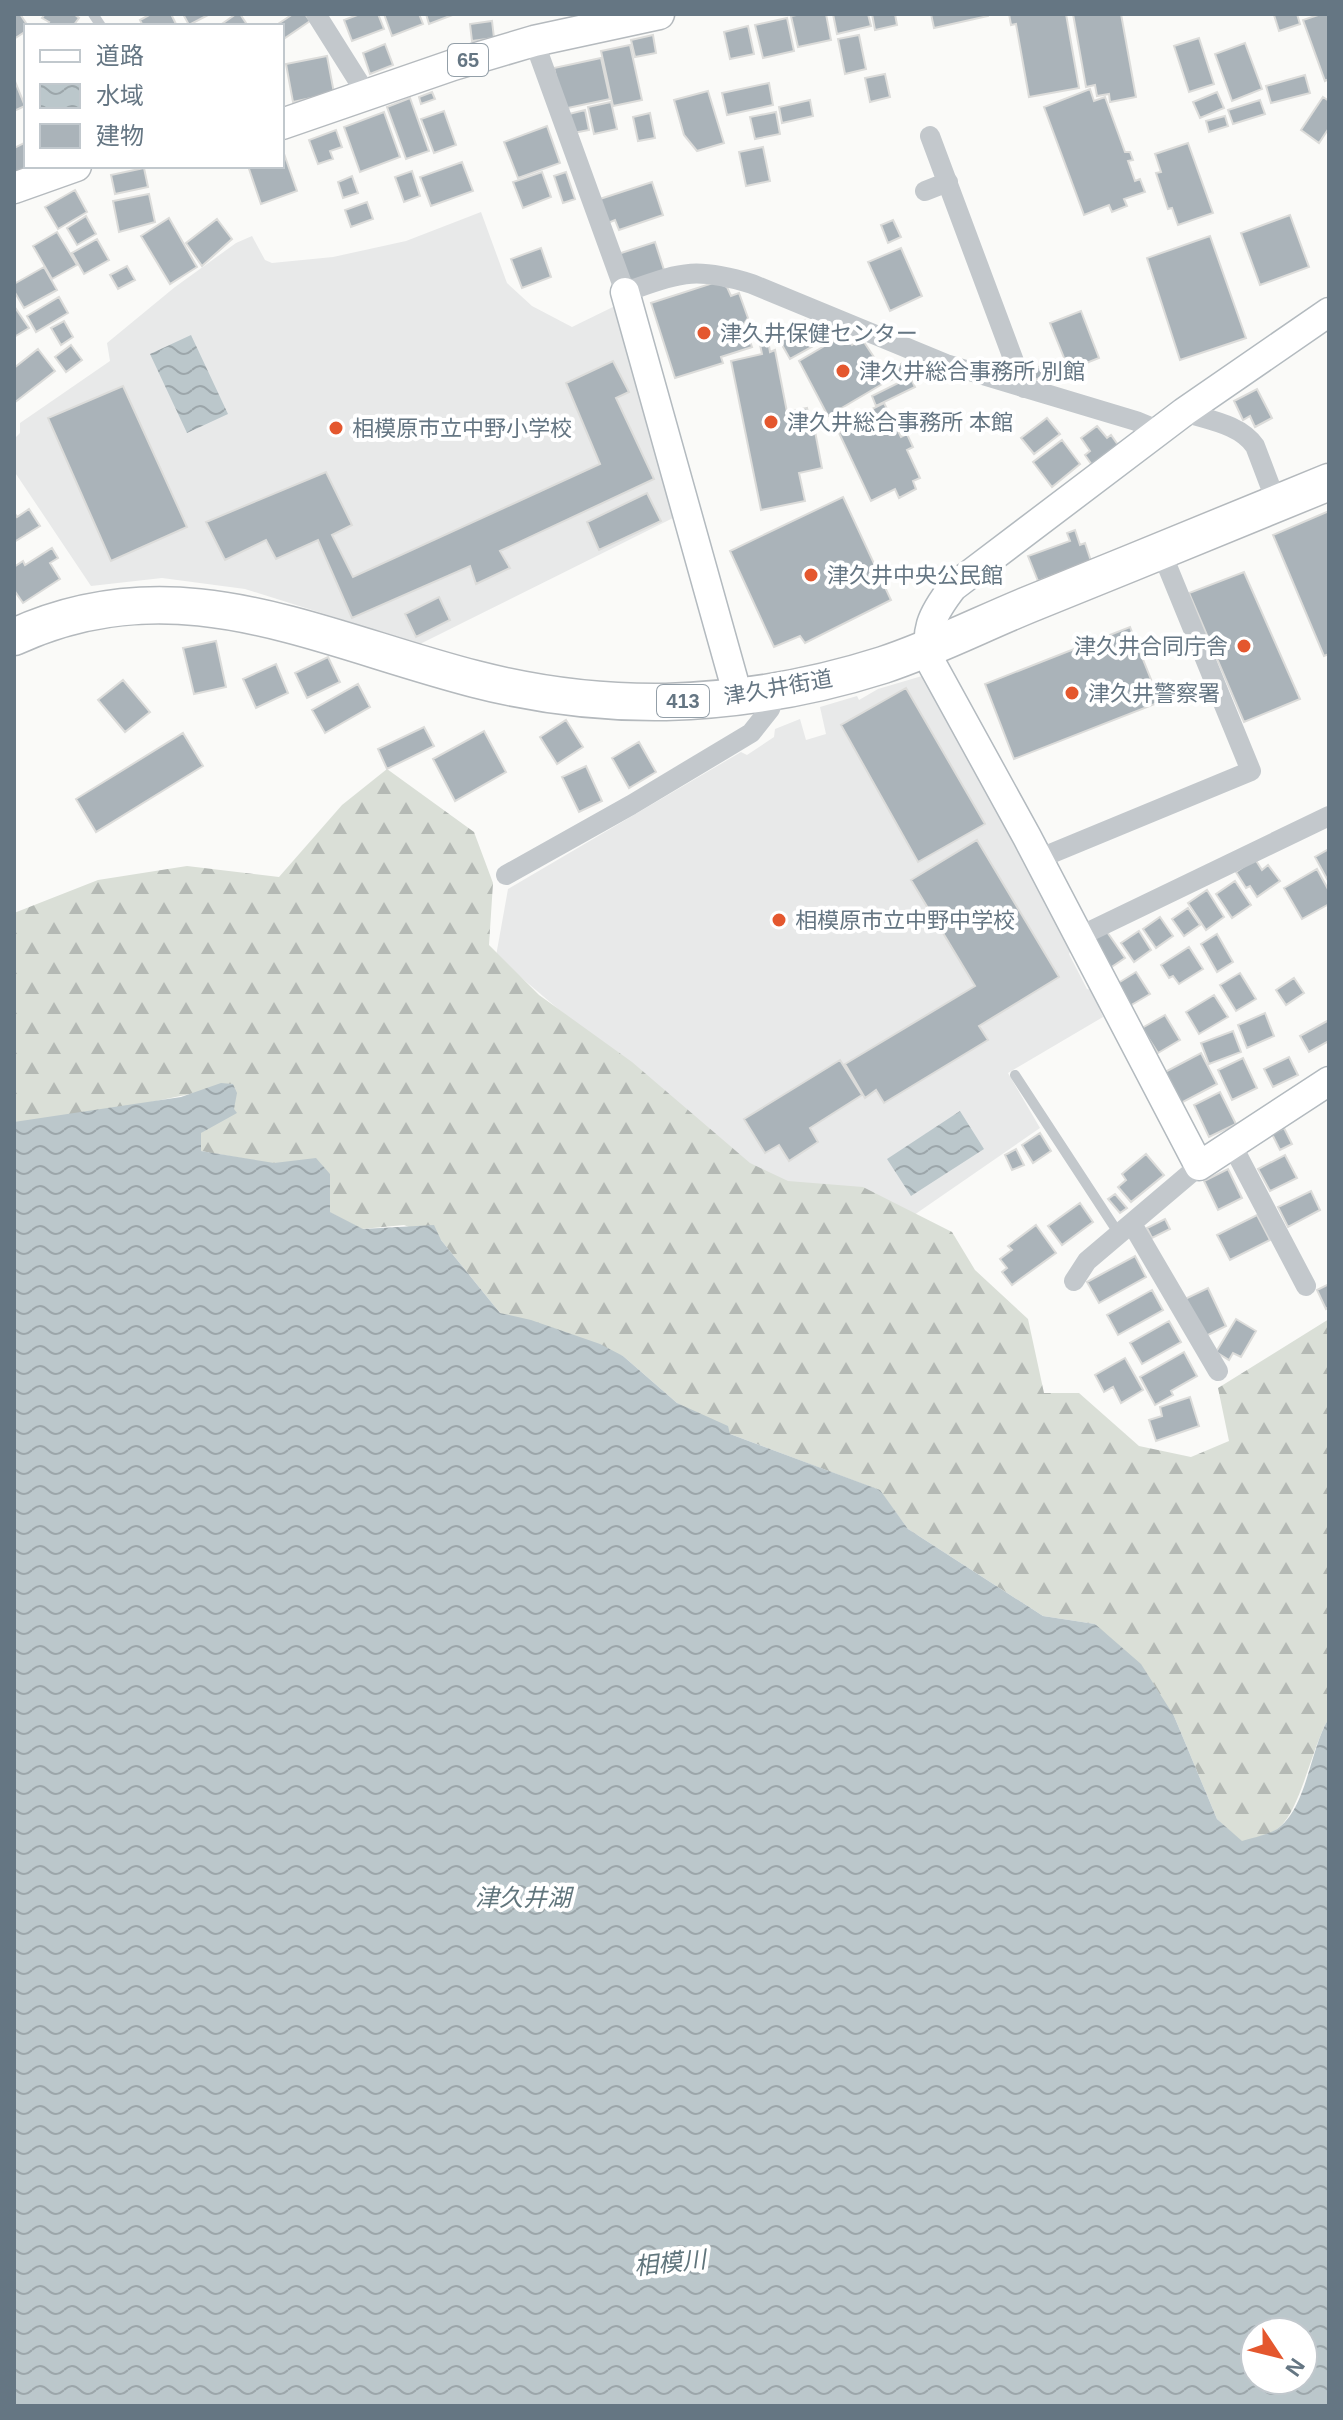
<svg xmlns="http://www.w3.org/2000/svg" width="1343" height="2420" font-family="Arial,'Noto Sans JP',sans-serif">
  <style>
    .built { fill: #e8e9e9 }
    .forest { fill: url(#forest-firs) }
    .water { fill: url(#water-waves); fill-rule: evenodd }
    .building { fill: #aab3b9; stroke: #dcdcda; stroke-width: 2 }
    .lines { fill: none; stroke-linecap: round; stroke-linejoin: round }
    .secondary-casing { stroke: #b3babf; stroke-width: 31 }
    .primary-casing { stroke: #b5babe; stroke-width: 33 }
    .highway-casing { stroke: #b4b9bd; stroke-width: 39 }
    .lane { stroke: #c3c8cc; stroke-width: 10 }
    .street { stroke: #c3c8cc; stroke-width: 20 }
    .secondary { stroke: #fff; stroke-width: 28 }
    .primary { stroke: #fff; stroke-width: 30 }
    .highway { stroke: #fff; stroke-width: 36 }
    .poi-dot { fill: #e4572e; stroke: #fff; stroke-width: 3 }
    .labels { text-anchor: middle; stroke-width: 8; stroke-linejoin: round; paint-order: stroke }
    .shield { fill: #fff; stroke: #939fa8; stroke-width: 2 }
    .shield-label { font-size: 20px; font-weight: bold; fill: #657683 }
    .poi-label { font-size: 22px; fill: #657683; stroke: #fff; text-anchor: start }
    .street-label { font-size: 22px; fill: #657683; stroke: #fff }
    .water-label { font-size: 24px; font-style: italic; fill: #60757c; stroke: #fff }
  </style>
  <defs>
    <pattern id="forest-firs" width="22" height="20" patternUnits="userSpaceOnUse" patternTransform="scale(2)"><rect width="22" height="20" fill="#dadfd7"/><path d="M5 1l3.5 6h-7zM16 11l3.5 6h-7z" fill="#b4b9b4"/></pattern>
    <pattern id="water-waves" width="16" height="10" patternUnits="userSpaceOnUse" patternTransform="scale(2)"><rect width="16" height="10" fill="#bbc7cb"/><path d="M0 5q4-4 8 0t8 0" fill="none" stroke="#9ca6aa"/></pattern>
  </defs>
  <rect width="100%" height="100%" fill="#fafaf8"/>
  <path class="built" d="M481 212 507 283 532 306 572 327 617 305 639 371 673 518 420 644 245 589 162 578 91 586 14 471V439L20 433V423L110 361 107 343 175 287 236 243 252 236 265 260 272 263 333 257 406 241Z
    M922 676 1008 828 1071 950 1069 954 1087 989 1092 990 1103 1017 1008 1073 1040 1128 901 1224 762 1195 733 1158 496 956 508 889 741 752 747 755 774 737 775 729 800 719 806 740 826 734 820 707 857 696 859 700 878 689Z"/>
  <path class="forest" d="M387 769 474 832 493 883 489 945 539 995 632 1062 750 1163 788 1181 863 1187 952 1232 975 1270 1028 1319 1044 1393H1079L1139 1446 1191 1457 1229 1441 1218 1388 1329 1319V1718C1312 1745 1300 1814 1277 1829 1267 1836 1253 1838 1242 1842L1217 1819 1174 1716 1095 1624 1043 1616 908 1529 879 1490 730 1434 677 1403 623 1356 500 1313 441 1240 404 1225 362 1229 329 1212 330 1174 201 1151V1133L224 1087 74 1118 14 1123V913L98 880 187 866 279 877 342 805Z"/>
  <path class="water" d="M191 335 228 414 187 433 150 354Z
    M221 1083 233 1084 237 1093 234 1109 237 1113 201 1133V1151L274 1163 316 1158 330 1174V1212L363 1229 434 1225 441 1240 500 1313 531 1320 600 1344 623 1356 677 1403 728 1426 730 1434 880 1490 908 1529 1043 1616 1095 1624 1141 1664 1174 1716 1217 1819 1242 1841C1252 1838 1267 1835 1277 1829 1307 1809 1310 1748 1329 1718V2406H14V1122L181 1097ZM1255 2332H1303V2380H1255Z
    M960 1111 984 1149 911 1196 887 1159Z"/>
  <path class="building" d="M14 14H20L28 26 26 31 14 39Z
    M45 14H74L79 18 73 26H46L49 22 42 18Z
    M151 14H171L177 26H143L140 20Z
    M183 14H210L189 25Z
    M236 14H240L248 26H219Z
    M293 14H305L310 21 282 40V26H275Z
    M360 14H378L384 29 352 41 344 20Z
    M384 14H419L423 24 392 36Z
    M426 14H455L429 24Z
    M802 14H826L831 40 798 47 791 16Z
    M833 14H868L871 26 837 34Z
    M872 14H895L897 25 875 30Z
    M931 14H988V16L934 28Z
    M1009 14H1066L1079 88 1029 97 1016 24 1011 25Z
    M1073 14H1121L1136 97 1110 102 1109 94 1097 96 1095 85 1086 87Z
    M1297 14 1300 24 1279 31 1274 15Z
    M1321 14H1329V79L1325 81 1303 20Z
    M787 18 794 51 763 58 755 25Z
    M492 21 494 38 472 41 470 24Z
    M748 26 754 54 730 59 724 32Z
    M653 35 656 53 635 57 631 40Z
    M859 35 866 69 845 74 838 39Z
    M1199 38 1214 84 1189 92 1174 46Z
    M1245 43 1262 89 1232 101 1215 54Z
    M385 44 393 65 370 74 363 53Z
    M630 45 642 100 613 106 601 51Z
    M327 56 334 93 293 102 286 64Z
    M601 58 610 99 563 109 554 68Z
    M885 74 890 97 870 102 865 78Z
    M1305 75 1310 93 1271 103 1266 86Z
    M14 79 25 106 14 111Z
    M769 83 773 105 727 115 722 93Z
    M1090 89 1094 101 1105 97 1125 152H1130L1133 160 1128 161 1135 181 1140 179 1145 192 1124 199 1127 206 1112 212 1109 205 1084 215 1044 107Z
    M708 91 724 143 697 151 684 135 674 100Z
    M432 92 435 99 421 104 419 97Z
    M1217 92 1224 108 1200 118 1193 102Z
    M1323 97 1329 101V128L1319 143 1301 130Z
    M410 98 429 151 406 159 387 107Z
    M810 100 813 116 782 123 779 107Z
    M1260 100 1265 114 1233 124 1228 110Z
    M611 102 617 129 594 134 588 107Z
    M585 110 589 130 573 133 569 114Z
    M444 111 456 145 434 153 421 119Z
    M384 112 400 157 360 172 344 127Z
    M776 112 780 134 755 139 750 117Z
    M650 113 655 138 638 141 633 117Z
    M1225 116 1228 126 1209 132 1206 121Z
    M547 126 560 163 518 178 504 142Z
    M336 130 342 147 330 151 333 159 318 164 309 140Z
    M26 142V166H31L14 174V148Z
    M1188 143 1213 213 1178 225 1172 208 1168 209 1156 173 1161 172 1155 154Z
    M763 147 770 181 746 186 739 152Z
    M282 148 297 191 261 204 248 166H282Z
    M462 162 473 191 431 206 420 177Z
    M144 168 148 187 115 194 111 175Z
    M412 171 420 196 404 202 395 177Z
    M542 172 551 197 523 208 513 182Z
    M566 172 575 199 563 203 554 176Z
    M352 176 358 193 343 198 338 182Z
    M652 182 663 215 619 230 615 220 608 223 600 199Z
    M75 190 87 212 58 229 45 207Z
    M149 194 155 222 119 232 113 201Z
    M367 202 373 219 351 227 345 210Z
    M1290 215 1309 267 1260 285 1241 233Z
    M86 216 96 234 77 245 67 228Z
    M169 218 197 267 170 284 141 236Z
    M217 219 232 239 202 266 186 243Z
    M893 220 901 237 888 243 881 225Z
    M57 232 77 265 52 279 33 246Z
    M1210 236 1246 338 1180 360 1147 258Z
    M97 239 109 260 84 274 72 253Z
    M655 242 665 273 626 286 615 255Z
    M541 248 551 277 522 288 511 259Z
    M901 248 922 296 890 311 868 262Z
    M127 266 135 280 118 289 110 275Z
    M44 267 57 290 24 308 14 291V284Z
    M716 282 727 287 731 296 739 293 748 318 744 324 752 347 721 357 723 363 675 378 651 303Z
    M59 297 68 313 36 332 27 316Z
    M14 306 29 328 14 337Z
    M1081 311 1099 358 1069 370 1050 323Z
    M805 320 819 343 790 359 777 336Z
    M64 321 73 337 61 345 51 328Z
    M767 334 770 352 775 350 787 412 807 408 810 420 789 425 790 431 814 426 822 468 799 473 805 501 761 510 731 361 762 354 758 335Z
    M845 334 852 345 862 339 889 380 828 416 799 361Z
    M71 345 82 360 66 372 55 357Z
    M38 349 55 371 14 403V368Z
    M613 361 629 392 616 398 654 479 500 551 510 568 476 584 470 566 352 618 318 540 276 559 266 540 225 560 206 522 326 472 352 525 332 535 353 577 600 464 566 383Z
    M903 363 907 371 891 380 887 372Z
    M1046 364 1051 374 1029 382 1025 372Z
    M910 377 915 387 876 406 872 396Z
    M123 386 187 527 111 561 48 418Z
    M1257 389 1272 418 1255 427 1250 416 1243 420 1234 401Z
    M884 403 901 437 907 434 913 447 907 450 920 478 913 481 916 489 899 498 895 489 871 501 839 433 867 419 864 413Z
    M1047 418 1060 434 1034 454 1021 438Z
    M1097 426 1107 438 1111 435 1118 445 1092 465 1085 455 1090 451 1081 438Z
    M1062 440 1080 464 1052 487 1033 462Z
    M647 493 661 521 599 550 587 522Z
    M843 497 891 600 805 643 800 636 774 647 730 551Z
    M29 509 40 526 14 542V512L17 517Z
    M1329 511V654L1324 656 1273 535Z
    M1075 530 1080 545 1085 543 1091 561 1038 581 1028 556 1070 541 1067 533Z
    M52 548 58 558 50 563 60 579 23 603 14 590V567L23 561 25 565Z
    M1244 572 1300 699 1244 722 1189 593Z
    M439 597 450 620 416 637 405 614Z
    M1130 627 1160 702 1014 759 985 684Z
    M216 641 226 687 194 694 183 648Z
    M328 657 340 682 307 698 295 673Z
    M276 664 288 693 256 708 243 679Z
    M123 680 150 712 125 732 98 700Z
    M358 684 370 707 325 733 312 710Z
    M906 688 985 824 918 862 841 725Z
    M566 720 583 747 557 764 540 737Z
    M424 727 434 746 387 769 378 749Z
    M484 731 506 772 455 801 433 759Z
    M183 733 203 766 96 832 76 799Z
    M639 742 656 772 629 788 612 758Z
    M586 766 602 801 579 812 562 777Z
    M977 840 1059 977 979 1026 988 1040 884 1103 876 1090 865 1098 845 1064 975 986 911 880Z
    M1329 849V878L1327 879 1315 857Z
    M1255 859 1262 870 1268 865 1280 881 1257 897 1250 886 1246 888 1236 872Z
    M1317 869 1329 891V904L1302 919 1284 888Z
    M1235 881 1251 905 1232 918 1216 894Z
    M1207 890 1224 917 1206 930 1188 903Z
    M1188 908 1200 925 1184 936 1172 919Z
    M1160 917 1173 936 1156 948 1143 929Z
    M1105 929 1125 958 1104 972 1085 943Z
    M1139 931 1151 950 1134 962 1121 943Z
    M1217 934 1233 962 1217 972 1201 944Z
    M1189 947 1203 969 1179 984 1173 976 1169 978 1161 965Z
    M1136 972 1150 994 1128 1007 1115 985Z
    M1240 973 1256 999 1236 1011 1220 985Z
    M1294 978 1304 993 1286 1005 1276 990Z
    M1214 995 1228 1017 1199 1034 1186 1012Z
    M1265 1013 1274 1036 1247 1048 1238 1025Z
    M1165 1015 1180 1040 1158 1053 1142 1028Z
    M1329 1020V1041L1309 1052 1300 1036Z
    M1233 1031 1241 1052 1209 1064 1201 1043Z
    M1201 1053 1217 1084 1181 1103 1165 1072Z
    M1289 1057 1298 1075 1273 1087 1264 1069Z
    M1243 1058 1257 1088 1232 1100 1218 1070Z
    M840 1060 862 1095 810 1128 818 1142 789 1161 779 1145 765 1153 744 1119Z
    M1220 1092 1236 1124 1209 1137 1194 1105Z
    M1284 1128 1292 1144 1280 1150 1272 1134Z
    M1040 1133 1051 1151 1033 1163 1022 1145Z
    M1016 1149 1024 1165 1012 1170 1005 1155Z
    M1146 1154 1164 1175 1131 1202 1118 1187 1126 1180 1122 1174Z
    M1285 1155 1297 1178 1270 1191 1258 1169Z
    M1228 1169 1242 1198 1218 1210 1204 1181Z
    M1311 1191 1320 1210 1288 1227 1278 1207Z
    M1115 1194 1127 1208 1120 1213 1108 1199Z
    M1080 1203 1093 1222 1062 1245 1048 1226Z
    M1257 1215 1270 1240 1230 1260 1217 1235Z
    M1165 1219 1170 1229 1152 1238 1147 1228Z
    M1036 1225 1056 1253 1012 1285 1002 1272 1007 1268 1000 1259 1012 1250 1008 1246Z
    M1135 1256 1146 1277 1099 1303 1087 1282Z
    M1329 1284V1307L1326 1309 1317 1290Z
    M1208 1288 1226 1326 1204 1337 1185 1299Z
    M1152 1290 1163 1310 1118 1335 1107 1315Z
    M1236 1319 1256 1331 1241 1357 1233 1353 1229 1360 1216 1352Z
    M1169 1321 1181 1342 1142 1364 1130 1343Z
    M1184 1352 1197 1376 1171 1391 1173 1395 1155 1405 1140 1377Z
    M1125 1358 1143 1390 1121 1403 1113 1387 1104 1392 1095 1375Z
    M1190 1397 1199 1426 1156 1441 1149 1420 1162 1416 1160 1407Z"/>
  <g class="lines">
    <defs>
      <path id="secondary" d="M625 292 738 696
        M1329 312 1184 412 953 587C932 614 922 633 933 666L1027 837 1199 1166 1329 1081"/>
      <path id="primary" d="M282 124 453 65 534 41 659 14
        M14 188 76 166"/>
      <path id="highway" d="M14 637C177 562 316 638 475 679 537 695 601 703 666 702 738 700 814 687 883 665 935 648 985 622 1035 602 1133 562 1231 523 1329 482"/>
    </defs>
    <use href="#secondary" class="secondary-casing"/>
    <use href="#primary" class="primary-casing"/>
    <use href="#highway" class="highway-casing"/>
    <path class="lane" d="M93 14 101 26
      M1015 1075 1119 1234"/>
    <path class="street" d="M316 14 367 95
      M534 41 625 292C681 273 693 266 752 284L946 364 1136 421 1160 431
      M930 136 1024 388
      M925 191 948 182
      M1184 412C1208 420 1240 424 1255 446L1277 504
      M1038 859 1251 771 1161 551
      M506 875 631 805 751 733 770 709 778 689
      M1078 937 1329 816
      M1232 1145 1306 1286
      M1132 1224 1218 1371
      M1074 1281 1087 1261 1199 1166"/>
    <use href="#secondary" class="secondary"/>
    <use href="#primary" class="primary"/>
    <use href="#highway" class="highway"/>
  </g>
  <g class="poi-dot">
    <circle cx="704" cy="333" r="8"/>
    <circle cx="843" cy="371" r="8"/>
    <circle cx="771" cy="422" r="8"/>
    <circle cx="336" cy="428" r="8"/>
    <circle cx="811" cy="575" r="8"/>
    <circle cx="1244" cy="646" r="8"/>
    <circle cx="1072" cy="693" r="8"/>
    <circle cx="779" cy="920" r="8"/>
  </g>
  <g class="labels">
    <g class="shield">
      <rect x="448" y="44" width="40" height="32" rx="6"/>
      <rect x="657" y="685" width="52" height="32" rx="6"/>
    </g>
    <g class="shield-label">
      <text x="468" y="67">65</text>
      <text x="683" y="708">413</text>
    </g>
    <g class="poi-label">
      <text x="720" y="341">津久井保健センター</text>
      <text x="859" y="379">津久井総合事務所 別館</text>
      <text x="787" y="430">津久井総合事務所 本館</text>
      <text x="352" y="436">相模原市立中野小学校</text>
      <text x="827" y="583">津久井中央公民館</text>
      <text x="1228" y="654" text-anchor="end">津久井合同庁舎</text>
      <text x="1088" y="701">津久井警察署</text>
      <text x="795" y="928">相模原市立中野中学校</text>
    </g>
    <g class="street-label">
      <text transform="translate(778 687) rotate(-10)" y="8">津久井街道</text>
    </g>
    <g class="water-label">
      <text x="523" y="1906">津久井湖</text>
      <text transform="translate(670 2263) rotate(-6)" y="8">相模川</text>
    </g>
  </g>
  <rect width="1343" height="2420" fill="none" stroke="#657683" stroke-width="32"/>
  <rect x="24" y="24" width="260" height="144" fill="#ffffff" stroke="#c1c8cd" stroke-width="2"/>
  <rect x="40" y="50" width="40" height="12" fill="#ffffff" stroke="#c1c8cd" stroke-width="2"/>
  <text x="96" y="64" font-size="24" fill="#657683">道路</text>
  <rect x="40" y="84" width="40" height="24" fill="url(#water-waves)" stroke="#c1c8cd" stroke-width="2"/>
  <text x="96" y="104" font-size="24" fill="#657683">水域</text>
  <rect x="40" y="124" width="40" height="24" fill="#aab3b9" stroke="#c1c8cd" stroke-width="2"/>
  <text x="96" y="144" font-size="24" fill="#657683">建物</text>
  <g transform="translate(1279 2356) rotate(125)"><circle r="38" fill="#ffffff" stroke="#c1c8cd" stroke-width="2"/>
  <path d="M0-6L14 30L0 20L-14 30Z" fill="#e4572e"/>
  <text y="-12" font-size="22" font-weight="bold" text-anchor="middle" fill="#657683">N</text>
  </g>
</svg>
